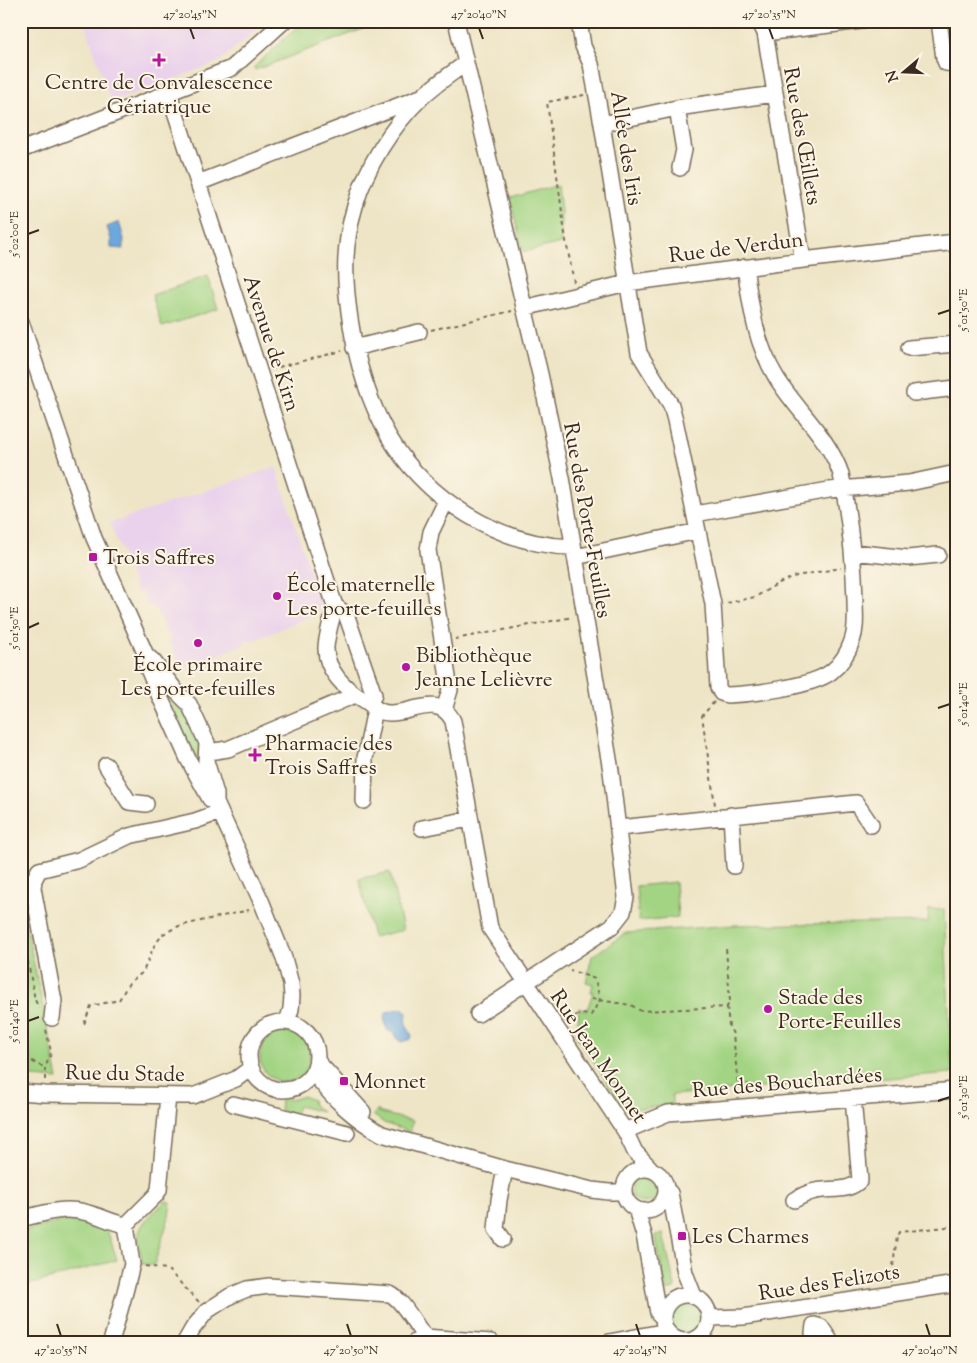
<svg xmlns="http://www.w3.org/2000/svg" width="977" height="1363" font-family="'Sorts Mill Goudy',serif">
  <style>
    .built { fill: #ead1ec }
    .green { fill: #a3d483; stroke: #6f7f50 }
    .water { fill: #6ca8dd; stroke: #54697e }
    .lines { fill: none; stroke-linecap: round; stroke-linejoin: round }
    .minor-casing { stroke: #7a6b59; stroke-width: 18 }
    .path { stroke: #7a6b59; stroke-width: 2; stroke-dasharray: 4 4; stroke-linecap: butt }
    .minor { stroke: #fff; stroke-width: 15 }
    .ticks { fill: none; stroke: #3b2a1e; stroke-width: 2 }
    .poi-dot { fill: #b5179e; stroke: #fcf5e5; stroke-width: 2 }
    .labels { text-anchor: middle; stroke-width: 4; stroke-linejoin: round; paint-order: stroke }
    .poi-label { font-size: 21px; fill: #3b2a1e; stroke: #fcf5e5; text-anchor: start }
    .street-label { font-size: 21px; fill: #3b2a1e; stroke: #fcf5e5 }
    .neatline { fill: none; stroke: #3b2a1e; stroke-width: 2 }
    .ticks-label { font-size: 12px; text-anchor: middle; fill: #3b2a1e }
  </style>
  <rect width="100%" height="100%" fill="#fcf5e5"/>
  <filter id="ink" filterUnits="userSpaceOnUse"><feTurbulence type="fractalNoise" baseFrequency=".02" numOctaves="2"/><feDisplacementMap in="SourceGraphic" scale="10" xChannelSelector="R" yChannelSelector="G"/><feConvolveMatrix kernelMatrix="1 2 1 2 8 2 1 2 1" color-interpolation-filters="sRGB"/></filter>
  <filter id="wash" filterUnits="userSpaceOnUse"><feTurbulence type="fractalNoise" baseFrequency=".0096" numOctaves="4" result="noise"/><feDisplacementMap in="SourceGraphic" scale="20" xChannelSelector="R" yChannelSelector="G"/><feGaussianBlur stdDeviation="1.12" result="paint"/><feColorMatrix in="noise" values="0 0 0 0 0 0 0 0 0 0 0 0 0 0 0 0 0 1.4 0 .05"/><feComposite in="paint" operator="in"/></filter>
  <g filter="url(#wash)">
    <rect width="100%" height="100%" fill="#eee5c6"/>
    <path class="built" d="M84 21H266L219 62 111 102Z
      M276 467 322 608 313 611 309 617 252 641 250 639 244 641 245 644 185 668 180 666 169 641 171 635 166 633 158 613 154 607 147 605 142 591 137 593 110 523Z"/>
    <path class="green" d="M304 21H384L255 70 254 67 257 64Z
      M558 184 561 212V243L523 252 510 198Z
      M208 276 218 309 162 327 152 295Z
      M175 699H180L198 738 203 754 197 758H194L170 700Z
      M390 872 403 930 373 937 359 879Z
      M675 882 678 917 639 921 636 886Z
      M21 902 58 1079 21 1076Z
      M929 909 944 910 952 1073 672 1095V1105L625 1110 577 1037 579 1008 587 1010 593 992H591L593 984 586 982 592 956 626 933 734 925 928 922Z
      M260 1057a25 25 0 1 1 50 0a25 25 0 1 1-50 0Z
      M303 1096 313 1100 312 1104 322 1112 298 1106 295 1114 280 1110 281 1099 285 1098 291 1100Z
      M377 1110 381 1113 413 1121 410 1132 384 1123 373 1115Z
      M630 1189a14 14 0 1 1 28 0a14 14 0 1 1-28 0Z
      M165 1201 171 1202 169 1217 154 1265 142 1264C142 1256 139 1248 138 1240 138 1222 155 1213 165 1201Z
      M61 1221 84 1222 108 1232 117 1260 21 1287V1232Z
      M663 1234 675 1287 674 1289 666 1291 655 1235Z
      M668 1317a16 16 0 1 1 32 0a16 16 0 1 1-32 0Z"/>
    <path class="water" d="M119 222 124 239 123 249 111 248V239L107 227Z
      M402 1008 407 1012 406 1024 412 1036 411 1039 401 1042 397 1039 395 1034 387 1030 384 1017 387 1012Z"/>
  </g>
  <g filter="url(#ink)">
    <g class="lines">
      <defs>
        <path id="minor" d="M456 21 540 374 562 478 611 771 626 897 623 912 612 926 478 1014
          M579 21 583 46 591 64 602 124 639 353 671 405 675 420 713 604 718 687 721 693 727 695C752 694 811 687 831 672 841 664 848 653 852 641 857 628 855 613 855 600 854 558 849 516 841 474 828 436 796 410 776 377 755 342 751 307 745 267
          M759 21 765 33 803 260
          M939 21 944 58 946 63 956 64
          M765 33 861 21
          M466 63C451 74 434 85 421 98 392 126 366 167 355 206 343 246 344 279 350 319 356 360 368 400 389 437 426 499 500 546 573 547
          M169 93 335 606
          M677 108 684 150 680 168
          M602 124 677 108 774 94
          M21 150 232 68 284 21
          M198 183 421 97
          M524 308 627 283 803 260 956 242
          M21 322 94 538 146 655V664L160 697 188 759 210 799 216 803
          M354 348 419 332
          M909 348 956 344
          M914 393 956 388
          M695 514 829 490 909 483 956 473
          M853 552 908 558 938 555
          M575 557 698 531
          M335 606C332 619 327 633 326 647 325 670 346 690 364 700 373 705 379 714 391 713 413 713 439 693 453 721L490 928 625 1131 635 1152 650 1168
          M335 606 346 614 374 695 369 703
          M147 656 153 661 176 691 189 704 207 743 206 761 216 794V803L262 903 284 958 291 984 292 996 291 1009 287 1022
          M444 710 450 690 428 550 431 532 446 501
          M208 752 228 749 355 695
          M106 765 129 802 146 804
          M364 801 365 758 375 709
          M731 815 734 866
          M422 828 470 819
          M619 828 856 803 871 825
          M52 1018 54 1001 33 888 34 880 39 870 79 860 129 836 195 821 220 812
          M249 1056a34 34 0 1 1 68 0a34 34 0 1 1-68 0Z
          M318 1062 363 1112
          M314 1073C333 1099 353 1118 382 1134L505 1169 592 1190 609 1192H624
          M21 1092 45 1094 193 1096 236 1079 251 1068
          M233 1104 347 1133
          M625 1131 668 1113 956 1090
          M624 1190a21 21 0 1 1 42 0a21 21 0 1 1-42 0Z
          M666 1190 670 1193 685 1273 694 1296
          M794 1200C800 1197 808 1192 816 1191 831 1188 850 1192 860 1180L853 1098
          M636 1209 644 1235 658 1313 663 1318
          M21 1219C44 1213 65 1206 88 1213 101 1216 112 1223 126 1225
          M126 1225 156 1195 159 1190 168 1096
          M503 1239 496 1229 499 1200 505 1169
          M663 1318a23 23 0 1 1 46 0a23 23 0 1 1-46 0Z
          M709 1318 743 1317 956 1284
          M111 1342 125 1292 132 1264 126 1225
          M185 1342 193 1328 207 1311 230 1296 247 1289 269 1286 390 1294C403 1300 415 1325 425 1337
          M415 1342 425 1337 491 1342
          M609 1342 667 1331
          M815 1342 813 1333 814 1325 821 1327 831 1342"/>
      </defs>
      <use href="#minor" class="minor-casing"/>
      <path class="path" d="M574 282 566 241 547 102 584 95
        M431 330 512 311
        M271 369 342 351
        M727 603 755 597 779 583 796 576 841 568
        M455 639 573 617
        M714 702 702 716 715 805
        M21 938 27 957 35 1000 39 1008
        M592 999 631 1005 641 1011 727 1007 730 1001 726 948
        M727 1007 729 1026 733 1034 738 1085 749 1084
        M568 1020 579 1014 591 1015 600 1000 595 979 570 970
        M84 1024 91 1006 119 1000 129 983 143 972 154 946 163 934 179 926 249 910
        M21 1040C25 1054 29 1063 45 1067
        M45 1080V1067L50 1057 51 1052 46 1029
        M145 1266 167 1269 199 1302
        M891 1282 897 1236 899 1232 956 1226"/>
      <use href="#minor" class="minor"/>
    </g>
  </g>
  <path class="ticks" d="M190 28 194 39M479 28 483 39M769 28 773 39M28 234 39 230M938 314 950 310M28 628 39 623M938 708 950 704M28 1021 39 1017M938 1101 950 1097M57 1324 61 1336M347 1324 351 1336M636 1324 640 1336M926 1324 930 1336"/>
  <g class="poi-dot">
    <path d="M156.5 52.5h5v5h5v5h-5v5h-5v-5h-5v-5h5z"/>
    <rect x="88" y="552" width="10" height="10" rx="2.5"/>
    <circle cx="277" cy="596" r="5"/>
    <circle cx="198" cy="643" r="5"/>
    <circle cx="406" cy="667" r="5"/>
    <path d="M252.5 747.5h5v5h5v5h-5v5h-5v-5h-5v-5h5z"/>
    <circle cx="768" cy="1009" r="5"/>
    <rect x="339" y="1076" width="10" height="10" rx="2.5"/>
    <rect x="677" y="1231" width="10" height="10" rx="2.5"/>
  </g>
  <g class="labels">
    <g class="poi-label">
      <text x="159" y="89" text-anchor="middle">Centre de Convalescence<tspan x="159" dy="24">Gériatrique</tspan></text>
      <text x="103" y="564">Trois Saffres</text>
      <text x="287" y="591">École maternelle<tspan x="287" dy="24">Les porte-feuilles</tspan></text>
      <text x="416" y="662">Bibliothèque<tspan x="416" dy="24">Jeanne Lelièvre</tspan></text>
      <text x="198" y="671" text-anchor="middle">École primaire<tspan x="198" dy="24">Les porte-feuilles</tspan></text>
      <text x="265" y="750">Pharmacie des<tspan x="265" dy="24">Trois Saffres</tspan></text>
      <text x="778" y="1004">Stade des<tspan x="778" dy="24">Porte-Feuilles</tspan></text>
      <text x="354" y="1088">Monnet</text>
      <text x="692" y="1243">Les Charmes</text>
    </g>
    <g class="street-label">
      <text transform="translate(803 136) rotate(80)" y="7">Rue des Œillets</text>
      <text transform="translate(627 148) rotate(81)" y="7">Allée des Iris</text>
      <text transform="translate(736 247) rotate(-7)" y="7">Rue de Verdun</text>
      <text transform="translate(272 343) rotate(72)" y="7">Avenue de Kirn</text>
      <text transform="translate(588 520) rotate(80)" y="7">Rue des Porte-Feuilles</text>
      <text transform="translate(599 1056) rotate(56)" y="7">Rue Jean Monnet</text>
      <text transform="translate(125 1073) rotate(1)" y="7">Rue du Stade</text>
      <text transform="translate(787 1082) rotate(-5)" y="7">Rue des Bouchardées</text>
      <text transform="translate(829 1282) rotate(-9)" y="7">Rue des Felizots</text>
    </g>
  </g>
  <rect width="977" height="1363" fill="none" stroke="#fcf5e5" stroke-width="55"/>
  <g transform="translate(904 72) rotate(251)" stroke="#fcf5e5" stroke-width="4" paint-order="stroke">
  <path d="M0-4L9 19L0 12L-9 19Z" fill="#3b2a1e"/>
  <text y="-8" font-size="14" font-weight="bold" text-anchor="middle" fill="#3b2a1e">N</text>
  </g>
  <rect x="28" y="28" width="922" height="1308" class="neatline"/>
  <g class="ticks-label">
    <text x="190" y="18">47°20'45"N</text>
    <text x="479" y="18">47°20'40"N</text>
    <text x="769" y="18">47°20'35"N</text>
    <text transform="translate(14 234) rotate(-90)" y="4">5°02'00"E</text>
    <text transform="translate(963 310) rotate(-90)" y="4">5°01'50"E</text>
    <text transform="translate(14 628) rotate(-90)" y="4">5°01'50"E</text>
    <text transform="translate(963 704) rotate(-90)" y="4">5°01'40"E</text>
    <text transform="translate(14 1021) rotate(-90)" y="4">5°01'40"E</text>
    <text transform="translate(963 1097) rotate(-90)" y="4">5°01'30"E</text>
    <text x="61" y="1354">47°20'55"N</text>
    <text x="351" y="1354">47°20'50"N</text>
    <text x="640" y="1354">47°20'45"N</text>
    <text x="930" y="1354">47°20'40"N</text>
  </g>
</svg>
